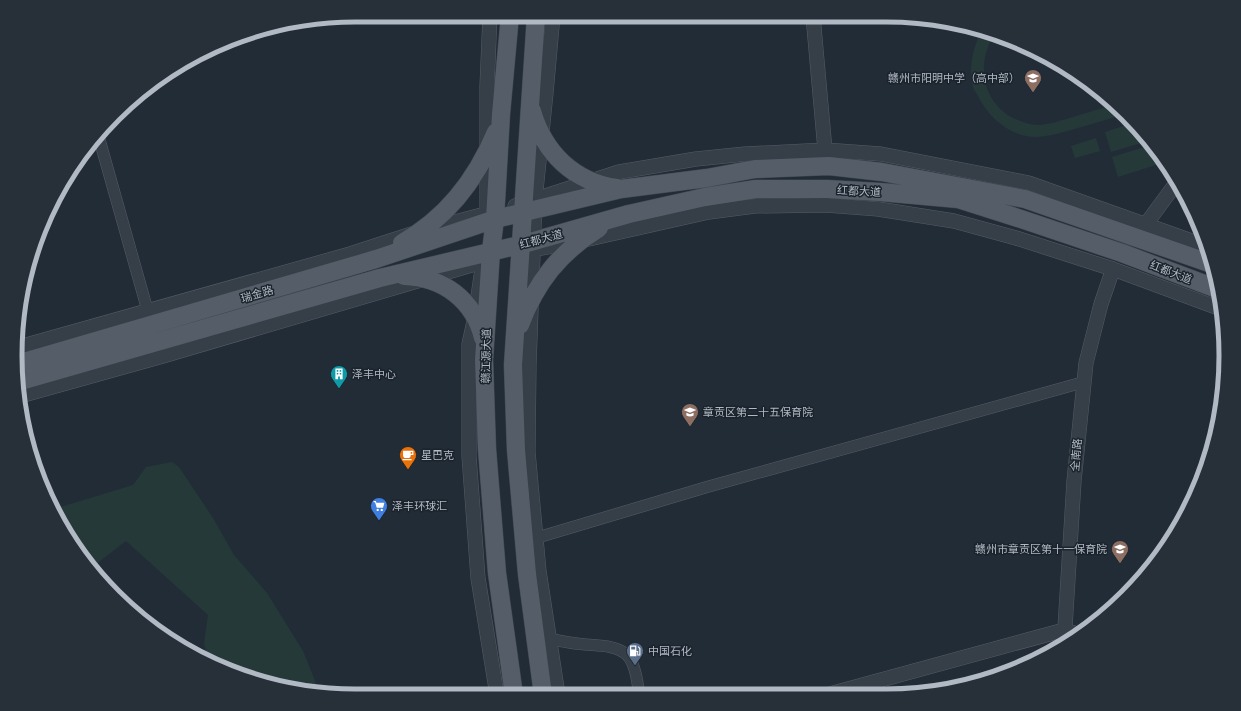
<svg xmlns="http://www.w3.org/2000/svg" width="1241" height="711" font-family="'Archivo Narrow','Noto Sans SC',sans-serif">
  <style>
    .green { fill: #253939 }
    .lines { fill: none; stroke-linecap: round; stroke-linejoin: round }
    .minor-casing { stroke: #545c66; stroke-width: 12 }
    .tertiary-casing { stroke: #545c66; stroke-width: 15 }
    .primary-casing { stroke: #3f4751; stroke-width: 19 }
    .minor { stroke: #363e48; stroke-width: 11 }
    .tertiary { stroke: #363e48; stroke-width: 14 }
    .primary { stroke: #545d68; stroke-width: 18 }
    .labels { text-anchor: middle; stroke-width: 3; stroke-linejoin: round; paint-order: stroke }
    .poi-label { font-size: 11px; fill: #b1b9c4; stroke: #1b232c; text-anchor: start }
    .street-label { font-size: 11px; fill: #b1b9c4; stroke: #1b232c }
    .rim { fill: none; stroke: #b1b9c4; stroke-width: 5 }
  </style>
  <rect width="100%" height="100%" fill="#222c37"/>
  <path class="green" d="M982 30 995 33C976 62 981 101 1013 118 1020 121 1029 125 1037 125 1048 125 1059 121 1070 118 1085 113 1099 109 1114 105L1125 114C1110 119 1094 123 1078 128 1064 132 1051 136 1037 137 1011 137 990 119 979 98 977 94 974 90 973 87 968 68 973 47 982 30Z
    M1133 123 1148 141 1111 152 1105 132Z
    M1096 138 1100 151 1075 158 1071 146Z
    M1151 145 1154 149 1159 164 1118 177 1112 157Z
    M172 462 179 467 213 518 234 555 267 593 303 651 320 693 246 678 208 659 204 643 208 615 126 541 91 568 86 563 54 509 133 485 146 467Z"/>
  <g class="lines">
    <defs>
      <path id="minor" d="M99 138 150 319
        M536 538 707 487 1084 382
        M550 639C560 641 570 643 581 644 595 646 614 644 626 654 635 662 638 684 639 695"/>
      <path id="tertiary" d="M553 15 546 93 535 200 529 365 528 452 539 571 558 695
        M813 16 825 150
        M515 206 619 172 696 159 745 154 825 150 881 154 1029 183 1206 246
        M487 217V86L490 15
        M1146 224 1177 182
        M526 251 580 241 709 212 755 206 826 205 878 209 954 221 1016 238 1113 269 1221 309
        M482 269 475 317 469 344V456L478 578 497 695
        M19 347 350 254 421 231 489 213
        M20 396 163 356 475 264
        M1064 644 1074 481 1086 363 1101 304 1113 269
        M826 695 1064 630 1077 634"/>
      <path id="primary" d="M510 15 501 114 495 219 491 251 484 360 487 449 497 573 514 695
        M536 15 513 365 516 450 527 574 543 695
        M532 111C544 153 574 182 617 188
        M402 243C447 218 477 178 496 132
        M404 276C443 277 474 300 483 338
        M520 325C536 282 560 252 599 228
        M17 364 376 259 495 219 621 189 707 178 755 169 829 166 882 172 1025 199 1212 264
        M17 382 380 278 520 245 629 214 705 197 756 189H827L880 192 958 199 1021 219 1122 253 1220 290"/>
    </defs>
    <use href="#minor" class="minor-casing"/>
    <use href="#tertiary" class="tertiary-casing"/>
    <use href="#primary" class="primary-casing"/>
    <use href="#minor" class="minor"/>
    <use href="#tertiary" class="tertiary"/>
    <use href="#primary" class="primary"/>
  </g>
  <defs>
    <symbol id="school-pin" viewBox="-11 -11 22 30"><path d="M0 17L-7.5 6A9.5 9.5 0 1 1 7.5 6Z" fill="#8d6e63" stroke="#1b232c"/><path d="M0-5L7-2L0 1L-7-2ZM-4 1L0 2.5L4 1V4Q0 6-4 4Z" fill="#fff"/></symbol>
    <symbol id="building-pin" viewBox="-11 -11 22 30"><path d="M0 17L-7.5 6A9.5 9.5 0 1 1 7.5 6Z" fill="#0f9aa8" stroke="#1b232c"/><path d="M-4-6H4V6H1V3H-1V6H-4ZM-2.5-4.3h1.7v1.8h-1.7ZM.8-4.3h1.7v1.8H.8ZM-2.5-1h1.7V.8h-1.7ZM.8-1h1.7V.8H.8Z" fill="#fff"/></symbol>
    <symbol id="cafe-pin" viewBox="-11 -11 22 30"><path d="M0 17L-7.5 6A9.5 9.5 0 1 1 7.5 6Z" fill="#e8710a" stroke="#1b232c"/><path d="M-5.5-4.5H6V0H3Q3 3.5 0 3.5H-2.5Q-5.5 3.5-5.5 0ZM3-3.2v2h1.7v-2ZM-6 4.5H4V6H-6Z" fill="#fff"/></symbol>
    <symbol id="supermarket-pin" viewBox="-11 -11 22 30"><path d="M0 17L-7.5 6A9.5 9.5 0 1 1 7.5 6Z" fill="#3f7fe0" stroke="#1b232c"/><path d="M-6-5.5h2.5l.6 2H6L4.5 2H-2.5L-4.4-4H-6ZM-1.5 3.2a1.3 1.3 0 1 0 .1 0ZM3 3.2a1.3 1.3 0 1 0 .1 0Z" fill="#fff"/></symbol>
    <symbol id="fuel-pin" viewBox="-11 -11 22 30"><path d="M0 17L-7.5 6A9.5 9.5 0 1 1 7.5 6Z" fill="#5c6f8a" stroke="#1b232c"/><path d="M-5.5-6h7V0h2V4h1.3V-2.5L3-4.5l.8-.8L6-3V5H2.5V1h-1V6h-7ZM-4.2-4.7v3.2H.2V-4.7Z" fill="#fff"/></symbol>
  </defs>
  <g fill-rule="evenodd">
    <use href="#school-pin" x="1023" y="68" width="20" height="27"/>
    <use href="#building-pin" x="329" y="364" width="20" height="27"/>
    <use href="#school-pin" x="680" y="402" width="20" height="27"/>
    <use href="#cafe-pin" x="398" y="445" width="20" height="27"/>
    <use href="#supermarket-pin" x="369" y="496" width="20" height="27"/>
    <use href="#school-pin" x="1110" y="539" width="20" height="27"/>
    <use href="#fuel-pin" x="625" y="641" width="20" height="27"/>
  </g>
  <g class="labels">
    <g class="poi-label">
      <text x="1020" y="82" text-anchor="end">赣州市阳明中学（高中部）</text>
      <text x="352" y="378">泽丰中心</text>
      <text x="703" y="416">章贡区第二十五保育院</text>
      <text x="421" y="459">星巴克</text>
      <text x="392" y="510">泽丰环球汇</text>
      <text x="1107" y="553" text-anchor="end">赣州市章贡区第十一保育院</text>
      <text x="648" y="655">中国石化</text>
    </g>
    <g class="street-label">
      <text transform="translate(859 191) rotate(3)" y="4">红都大道</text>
      <text transform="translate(541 239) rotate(-15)" y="4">红都大道</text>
      <text transform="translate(1171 272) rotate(21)" y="4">红都大道</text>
      <text transform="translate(257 294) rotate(-16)" y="4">瑞金路</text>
      <text transform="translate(486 356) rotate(-89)" y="4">赣江源大道</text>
      <text transform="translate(1076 455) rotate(-85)" y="4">全南路</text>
    </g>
  </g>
  <path d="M0 0H1241V711H0ZM355 22H886A333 333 0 0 1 1219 355V356A333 333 0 0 1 886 689H355A333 333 0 0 1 22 356V355A333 333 0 0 1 355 22Z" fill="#272f38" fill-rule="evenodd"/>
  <path class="rim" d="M355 22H886A333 333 0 0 1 1219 355V356A333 333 0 0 1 886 689H355A333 333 0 0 1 22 356V355A333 333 0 0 1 355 22Z"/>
</svg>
